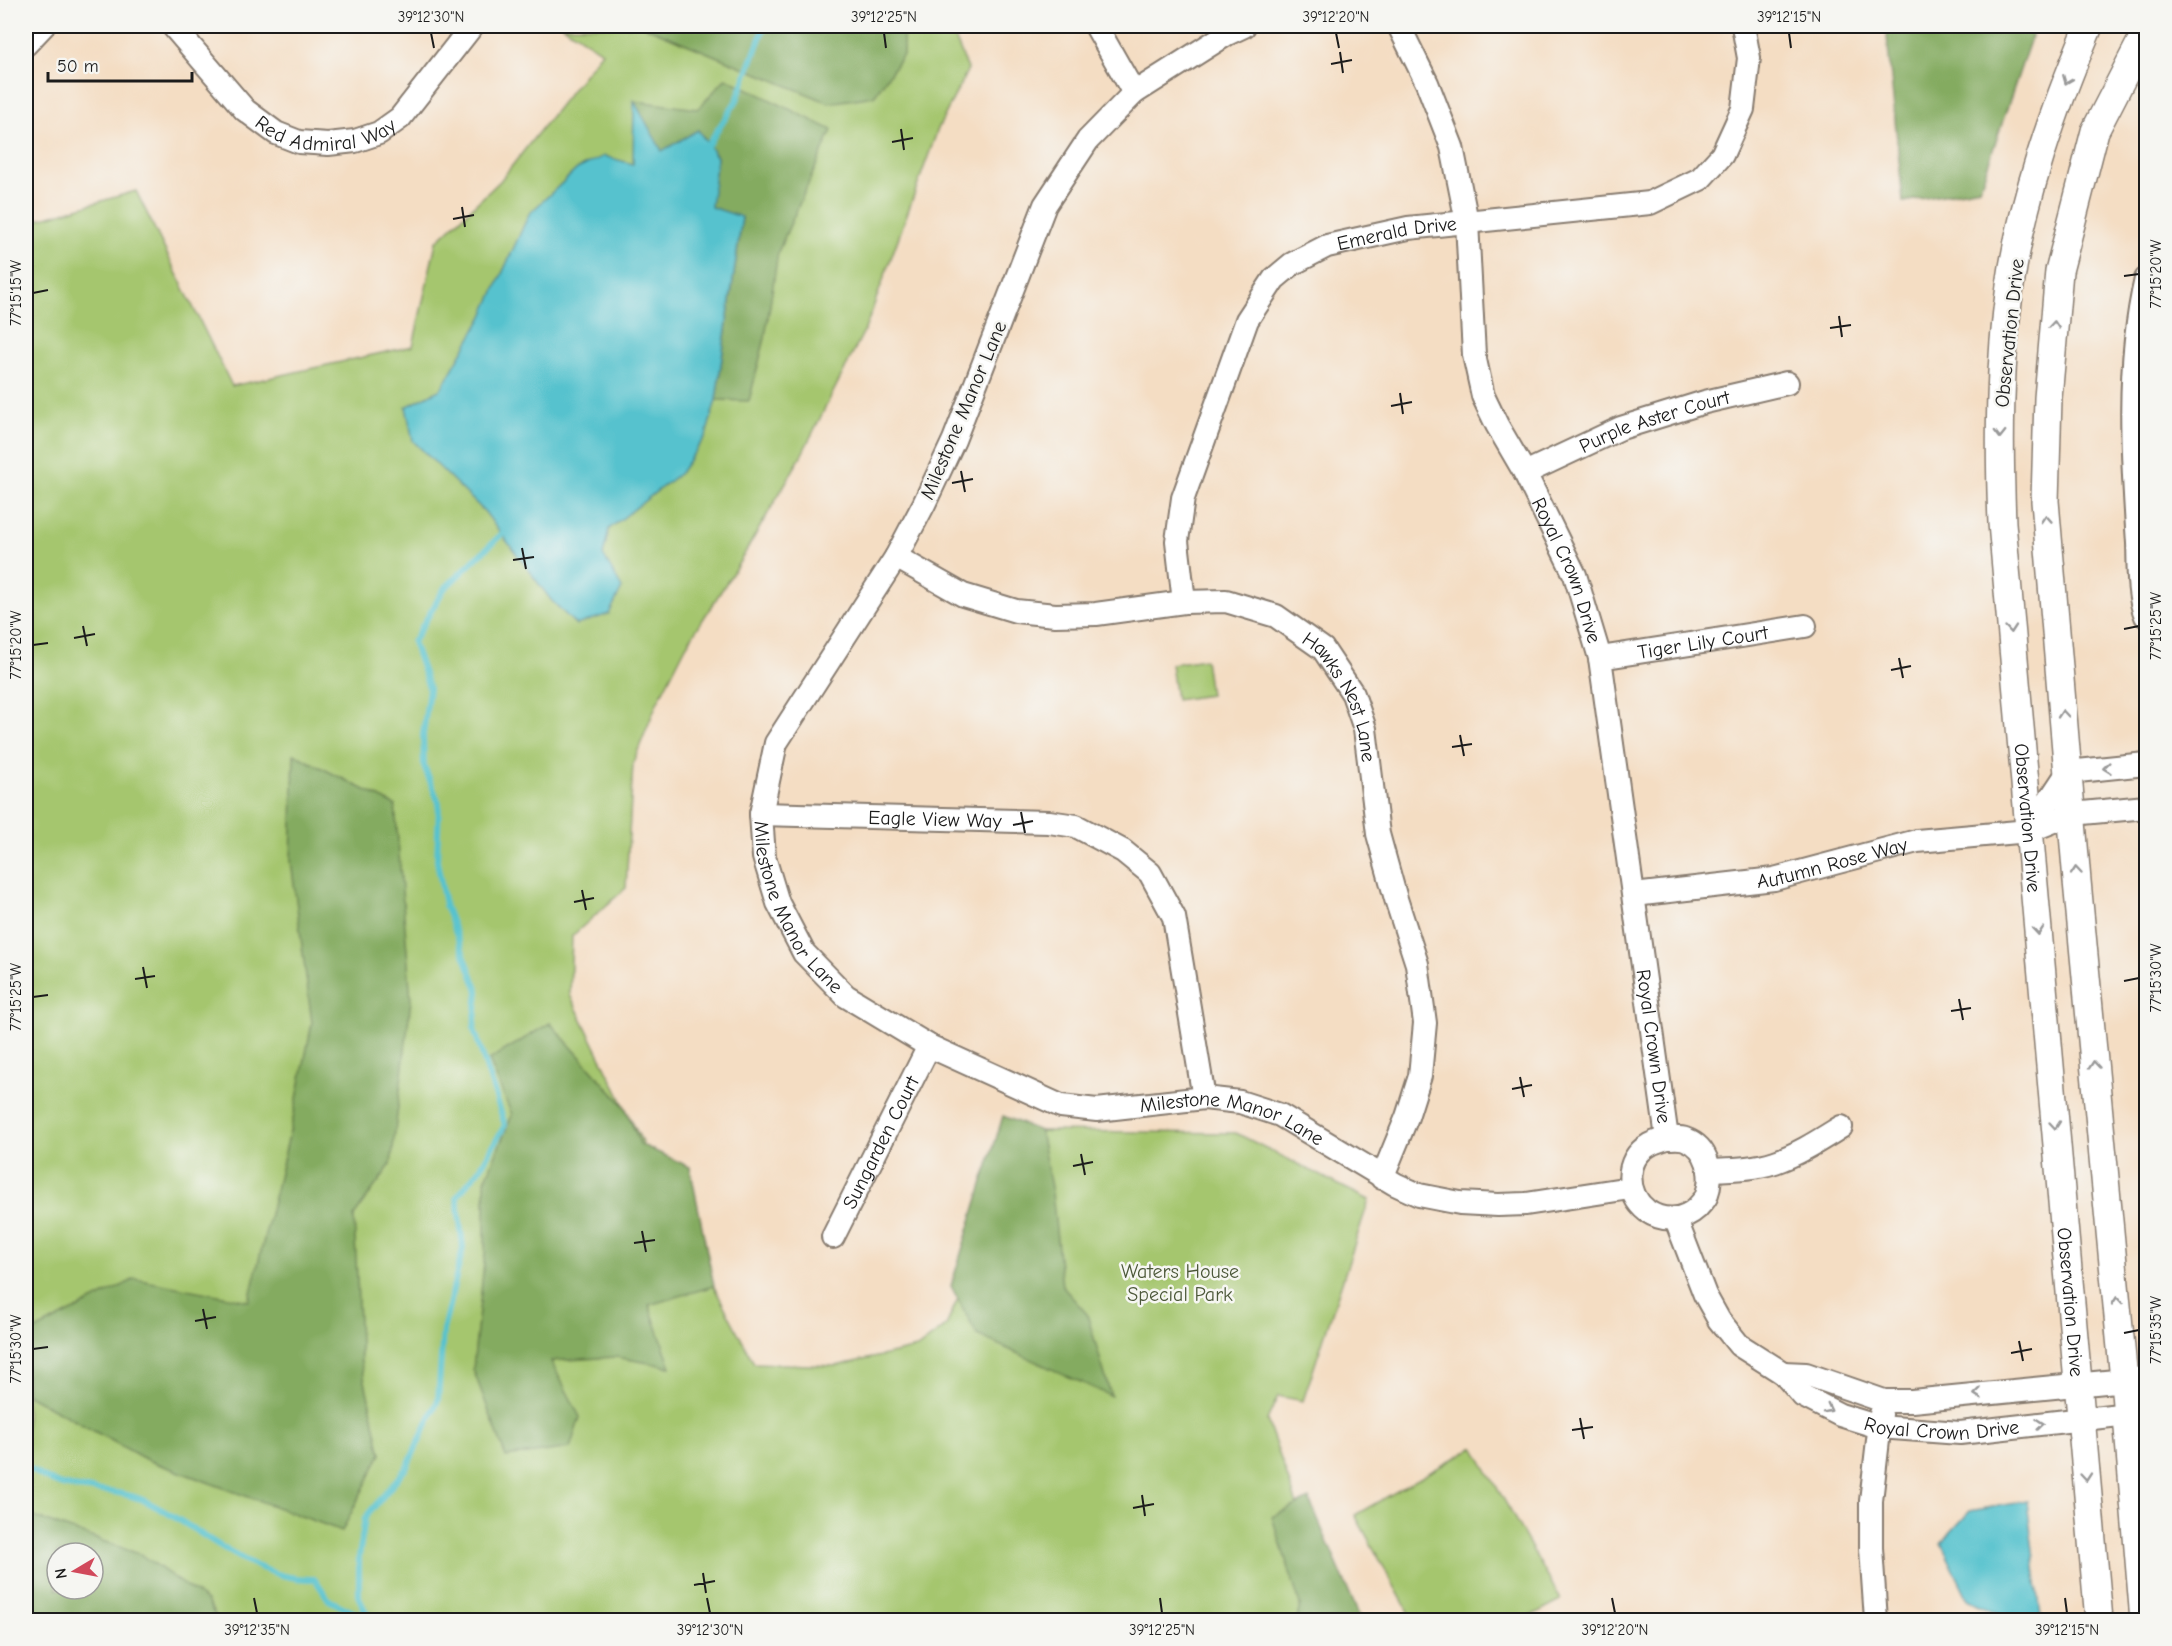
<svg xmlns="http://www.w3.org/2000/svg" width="2172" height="1646" font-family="'Comic Neue',sans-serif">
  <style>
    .green { fill: #a5c66e; stroke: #607145; stroke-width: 1.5; fill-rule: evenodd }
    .forest { fill: #84ab61; stroke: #50643e; stroke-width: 1.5; fill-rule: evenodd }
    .water { fill: #56c2ce; stroke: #396f75; stroke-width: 1.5 }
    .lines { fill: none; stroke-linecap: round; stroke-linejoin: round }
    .stream { stroke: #56c2ce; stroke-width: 6 }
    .minor-casing { stroke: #887c70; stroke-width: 26 }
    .tertiary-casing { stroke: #887c70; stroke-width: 30 }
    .minor { stroke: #fff; stroke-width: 22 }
    .tertiary { stroke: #fff; stroke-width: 27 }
    .oneway { stroke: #999 }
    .ticks { fill: none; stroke: #1c1c1c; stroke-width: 2 }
    .labels { text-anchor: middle; stroke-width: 5; stroke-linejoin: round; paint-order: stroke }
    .street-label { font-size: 20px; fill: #1c1c1c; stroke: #f6f6f2 }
    .park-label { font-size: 20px; fill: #4c5839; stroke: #f6f6f2 }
    .neatline { fill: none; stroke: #1c1c1c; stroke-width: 2 }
    .ticks-label { font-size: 15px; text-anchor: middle; fill: #1c1c1c }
  </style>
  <rect width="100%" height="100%" fill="#f6f6f2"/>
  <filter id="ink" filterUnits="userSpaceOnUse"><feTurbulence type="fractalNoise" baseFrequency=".0167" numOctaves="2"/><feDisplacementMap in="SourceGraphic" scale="12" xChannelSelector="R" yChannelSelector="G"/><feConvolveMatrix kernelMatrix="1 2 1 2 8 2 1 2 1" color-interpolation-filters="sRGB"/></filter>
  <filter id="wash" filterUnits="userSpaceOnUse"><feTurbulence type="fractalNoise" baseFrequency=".008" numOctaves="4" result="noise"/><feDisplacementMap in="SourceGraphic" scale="24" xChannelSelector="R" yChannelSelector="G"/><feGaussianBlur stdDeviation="1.35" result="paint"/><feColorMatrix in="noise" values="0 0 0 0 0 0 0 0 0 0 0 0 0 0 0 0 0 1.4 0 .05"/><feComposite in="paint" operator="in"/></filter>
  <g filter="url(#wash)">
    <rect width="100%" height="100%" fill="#f4ddc3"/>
    <path class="green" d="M563 26H950L968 69 938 129 866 327 799 460 739 563 686 646 657 703 633 763 626 888 572 936 570 995 700 1260 754 1363 836 1366 917 1348 946 1326 978 1252 983 1178 1004 1131 1043 1148 1040 1131 1236 1133 1369 1200 1303 1401 1278 1396 1267 1420 1338 1620H26V223L136 191 232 386 413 346 436 242 500 181 602 52ZM57 1553H93V1589H57Z
      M1205 659 1210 695 1176 700 1171 664Z
      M1474 1447 1561 1600 1523 1620H1413L1355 1515Z"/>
    <path class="forest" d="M643 26H903V55L874 96 829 103Z
      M1886 26H2035L1980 188 1903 202Z
      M726 78 832 130 778 252 765 338 749 401 716 400 742 218 710 207 717 157 698 130 662 152 634 101 698 109Z
      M294 754 395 805 411 1000 391 1164 354 1216 361 1363 381 1454 342 1531 147 1460 26 1394V1335L135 1279 249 1301 293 1119 312 1023 291 861Z
      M550 1023 625 1107 640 1144 690 1167 714 1286 649 1305 671 1367 616 1357 551 1361 580 1417 570 1448 506 1457 473 1369 485 1253V1181L512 1115 489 1060Z
      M1003 1116 1040 1131 1052 1192 1062 1286 1087 1314 1111 1396 977 1335 951 1286Z
      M1309 1499 1359 1615 1363 1620H1297L1300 1604 1272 1517Z
      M26 1514 142 1555 207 1601 218 1620H26ZM57 1553H93V1589H57Z"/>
    <path class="water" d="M634 101 662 151 698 130 717 157 711 207 742 217 716 400 706 436 680 473 609 529 603 555 622 588 609 614 576 625 551 600 485 512 413 441 406 407 441 389 482 318 529 214 577 169 604 156 633 164Z
      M2027 1501 2041 1616 2010 1620 1968 1599 1941 1543 1970 1511Z"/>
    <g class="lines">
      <path class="stream" d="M704 151 737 100 763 30 762 26
        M26 1467C37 1473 50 1482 62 1485 90 1492 121 1489 147 1502 200 1527 255 1582 315 1579L329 1600 363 1617 365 1620
        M370 1620 359 1598V1557L365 1518 407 1467 438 1400 443 1330 463 1248 457 1197 481 1167 505 1125 474 1029 478 991 445 905 437 861 439 803 424 766 423 735 429 688 413 642 444 589 506 530"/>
    </g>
  </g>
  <g filter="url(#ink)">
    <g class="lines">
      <defs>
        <g id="minor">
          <path id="s1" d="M173 26 245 110 276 133 299 142 328 144 355 141 379 133 400 118 472 26"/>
          <path d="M1096 26 1134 93"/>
          <path id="s2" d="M1244 26 1227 34 1134 93 1088 140 1045 205 954 440 924 504 896 557 776 743 761 814 764 857 778 903 804 953 846 996 929 1046 1061 1106 1097 1110 1204 1098 1240 1102 1280 1115 1395 1184 1419 1195 1460 1203 1498 1205 1526 1204 1630 1188"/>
          <path id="s3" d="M1399 26 1427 83 1452 147 1467 222 1474 355 1483 396 1497 425 1525 473 1575 575 1600 658 1667 1138"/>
          <path d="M26 44 43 26"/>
          <path d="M2146 279C2126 365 2132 455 2138 543 2139 566 2137 594 2146 616"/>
          <path id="s4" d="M1525 473 1621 428 1705 402 1787 383"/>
          <path id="s5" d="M896 557 963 595 1016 611 1055 615 1096 614 1184 602 1226 601 1276 616 1323 649 1353 694 1365 729 1378 834 1396 899 1417 964 1425 1023 1420 1076 1407 1117 1382 1178"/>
          <path id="s6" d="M1184 602 1177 541 1183 498 1247 320 1274 279 1292 264 1327 246 1408 228 1650 203 1700 179 1722 155 1743 109 1749 58 1743 26"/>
          <path id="s7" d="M1600 658 1805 626"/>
          <path id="s8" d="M761 814 1049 822 1076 826 1123 851 1150 873 1174 917 1204 1098"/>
          <path d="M2029 831 2068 772 2146 764"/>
          <path id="s9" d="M1634 895 1774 879 1917 841 2029 831 2072 814 2146 807"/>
          <path d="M1667 1138C1672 1138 1680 1137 1685 1139 1709 1147 1714 1176 1706 1197 1704 1201 1700 1204 1697 1208 1683 1221 1663 1222 1647 1211 1625 1194 1624 1159 1649 1145 1654 1142 1661 1140 1667 1138Z"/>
          <path d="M1709 1170C1731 1169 1754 1169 1775 1162 1799 1154 1820 1140 1841 1127"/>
          <path id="s10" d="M1676 1220 1705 1295 1719 1320 1739 1345 1783 1373 1803 1396 1840 1415 1879 1427 1960 1433 2146 1412"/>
          <path id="s11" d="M833 1237 929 1046"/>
          <path d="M1783 1373 1806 1374 1884 1401H1912L2146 1378"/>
          <path d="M1876 1620 1871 1548V1501L1881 1414"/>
        </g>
        <g id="tertiary">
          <path id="s12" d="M2089 26C2054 109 2023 196 2010 286 1999 365 1999 444 2002 523L2099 1620"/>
          <path d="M2144 1620 2124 1380 2077 881 2045 501 2048 398 2059 271 2095 131 2146 32"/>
        </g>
      </defs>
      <use href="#minor" class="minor-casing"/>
      <use href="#tertiary" class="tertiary-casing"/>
      <use href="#minor" class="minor"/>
      <use href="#tertiary" class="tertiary"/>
    </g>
    <defs><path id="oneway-chevron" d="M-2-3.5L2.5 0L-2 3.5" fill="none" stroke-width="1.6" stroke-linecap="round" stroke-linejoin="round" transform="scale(1.5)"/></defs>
    <g class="oneway">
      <use href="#oneway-chevron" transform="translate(2067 80) rotate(112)"/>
      <use href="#oneway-chevron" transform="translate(2054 325) rotate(-85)"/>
      <use href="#oneway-chevron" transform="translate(2000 434) rotate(91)"/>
      <use href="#oneway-chevron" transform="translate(2046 519) rotate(-94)"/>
      <use href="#oneway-chevron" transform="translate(2011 629) rotate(85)"/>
      <use href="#oneway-chevron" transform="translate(2063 714) rotate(-95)"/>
      <use href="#oneway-chevron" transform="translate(2107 768) rotate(174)"/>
      <use href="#oneway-chevron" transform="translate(2076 871) rotate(-95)"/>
      <use href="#oneway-chevron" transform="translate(2038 931) rotate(85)"/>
      <use href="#oneway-chevron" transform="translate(2094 1065) rotate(-95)"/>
      <use href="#oneway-chevron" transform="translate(2055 1125) rotate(85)"/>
      <use href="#oneway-chevron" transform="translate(2117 1301) rotate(-95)"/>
      <use href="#oneway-chevron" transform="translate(1978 1394) rotate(174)"/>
      <use href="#oneway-chevron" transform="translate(1828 1409) rotate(27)"/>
      <use href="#oneway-chevron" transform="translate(2040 1424) rotate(-6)"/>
      <use href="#oneway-chevron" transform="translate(2086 1477) rotate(85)"/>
    </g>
  </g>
  <path class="ticks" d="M431 33 434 48M884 33 886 48M1336 33 1339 48M1789 33 1791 48M1340 52 1343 73M1331 64 1352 60M901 129 904 150M892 142 913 138M462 207 465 227M453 219 474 215M2124 276 2139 274M33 293 48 290M1839 316 1842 337M1830 328 1851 325M1400 393 1403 414M1391 406 1412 402M961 471 965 492M952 483 973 479M522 548 526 569M513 560 534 557M83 626 87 646M2124 629 2139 626M74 638 95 634M33 645 48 643M1899 658 1903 678M1891 670 1911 666M1460 735 1464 756M1452 747 1472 744M1021 812 1025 833M1013 825 1033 821M582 890 586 910M574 902 594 898M143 967 147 988M135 979 155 976M2124 981 2139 978M33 997 48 995M1959 999 1963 1020M1951 1011 1971 1008M1520 1077 1524 1097M1512 1089 1532 1085M1081 1154 1085 1175M1073 1166 1093 1162M642 1231 646 1252M634 1243 655 1240M203 1309 207 1329M195 1321 216 1317M2124 1333 2139 1330M2019 1341 2023 1361M33 1349 48 1347M2011 1353 2032 1349M1580 1418 1584 1439M1572 1430 1593 1427M1142 1495 1145 1516M1133 1508 1154 1504M703 1573 706 1593M694 1585 715 1581M254 1598 257 1613M707 1598 710 1613M1160 1598 1162 1613M1612 1598 1615 1613M2065 1598 2067 1613"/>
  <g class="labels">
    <g class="street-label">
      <text dy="7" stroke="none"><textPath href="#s1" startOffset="200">Red Admiral Way</textPath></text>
      <text dy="7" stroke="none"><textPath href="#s6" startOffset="477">Emerald Drive</textPath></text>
      <text transform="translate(2009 333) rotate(-84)" y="7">Observation Drive</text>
      <text transform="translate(963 410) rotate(-67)" y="7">Milestone Manor Lane</text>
      <text dy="7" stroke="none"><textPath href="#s4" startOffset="140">Purple Aster Court</textPath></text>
      <text dy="7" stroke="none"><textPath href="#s3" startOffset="578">Royal Crown Drive</textPath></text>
      <text dy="7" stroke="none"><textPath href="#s7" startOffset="104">Tiger Lily Court</textPath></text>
      <text dy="7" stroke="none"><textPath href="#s5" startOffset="504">Hawks Nest Lane</textPath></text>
      <text dy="7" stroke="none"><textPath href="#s12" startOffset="806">Observation Drive</textPath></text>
      <text dy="7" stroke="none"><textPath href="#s8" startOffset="174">Eagle View Way</textPath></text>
      <text dy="7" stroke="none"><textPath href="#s9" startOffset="201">Autumn Rose Way</textPath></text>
      <text dy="7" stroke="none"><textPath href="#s2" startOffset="1052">Milestone Manor Lane</textPath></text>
      <text dy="7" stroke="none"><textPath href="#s3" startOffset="1064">Royal Crown Drive</textPath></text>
      <text dy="7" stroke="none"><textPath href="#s2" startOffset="1574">Milestone Manor Lane</textPath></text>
      <text dy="7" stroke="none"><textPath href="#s11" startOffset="106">Sungarden Court</textPath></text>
      <text dy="7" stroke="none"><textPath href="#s12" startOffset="1292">Observation Drive</textPath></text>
      <text dy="7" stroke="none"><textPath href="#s10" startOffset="369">Royal Crown Drive</textPath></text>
    </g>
    <g class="park-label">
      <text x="1180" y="1278">Waters House<tspan x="1180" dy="23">Special Park</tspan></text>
    </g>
  </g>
  <rect width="2172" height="1646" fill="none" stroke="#f6f6f2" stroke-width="66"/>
  <g transform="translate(75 1571) rotate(260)"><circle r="28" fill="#f6f6f2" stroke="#9f9f9c" stroke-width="1.5"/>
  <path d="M0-4.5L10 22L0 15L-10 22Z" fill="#d1495b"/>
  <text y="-9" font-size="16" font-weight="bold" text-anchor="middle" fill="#1c1c1c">N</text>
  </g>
  <path d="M48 72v9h144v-9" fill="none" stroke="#1c1c1c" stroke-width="3"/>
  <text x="57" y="72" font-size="18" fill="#1c1c1c" stroke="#f6f6f2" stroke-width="4.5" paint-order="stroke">50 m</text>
  <rect x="33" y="33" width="2106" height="1580" class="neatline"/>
  <g class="ticks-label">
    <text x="431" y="22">39°12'30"N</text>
    <text x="884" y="22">39°12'25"N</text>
    <text x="1336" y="22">39°12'20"N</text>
    <text x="1789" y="22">39°12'15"N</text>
    <text transform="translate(2156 274) rotate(-90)" y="5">77°15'20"W</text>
    <text transform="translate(16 293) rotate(-90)" y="5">77°15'15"W</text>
    <text transform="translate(2156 626) rotate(-90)" y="5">77°15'25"W</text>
    <text transform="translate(16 645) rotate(-90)" y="5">77°15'20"W</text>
    <text transform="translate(2156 978) rotate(-90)" y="5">77°15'30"W</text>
    <text transform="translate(16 997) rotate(-90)" y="5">77°15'25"W</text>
    <text transform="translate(2156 1330) rotate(-90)" y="5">77°15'35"W</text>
    <text transform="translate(16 1349) rotate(-90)" y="5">77°15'30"W</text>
    <text x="257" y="1635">39°12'35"N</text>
    <text x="710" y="1635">39°12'30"N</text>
    <text x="1162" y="1635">39°12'25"N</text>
    <text x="1615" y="1635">39°12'20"N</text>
    <text x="2067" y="1635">39°12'15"N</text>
  </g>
</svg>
